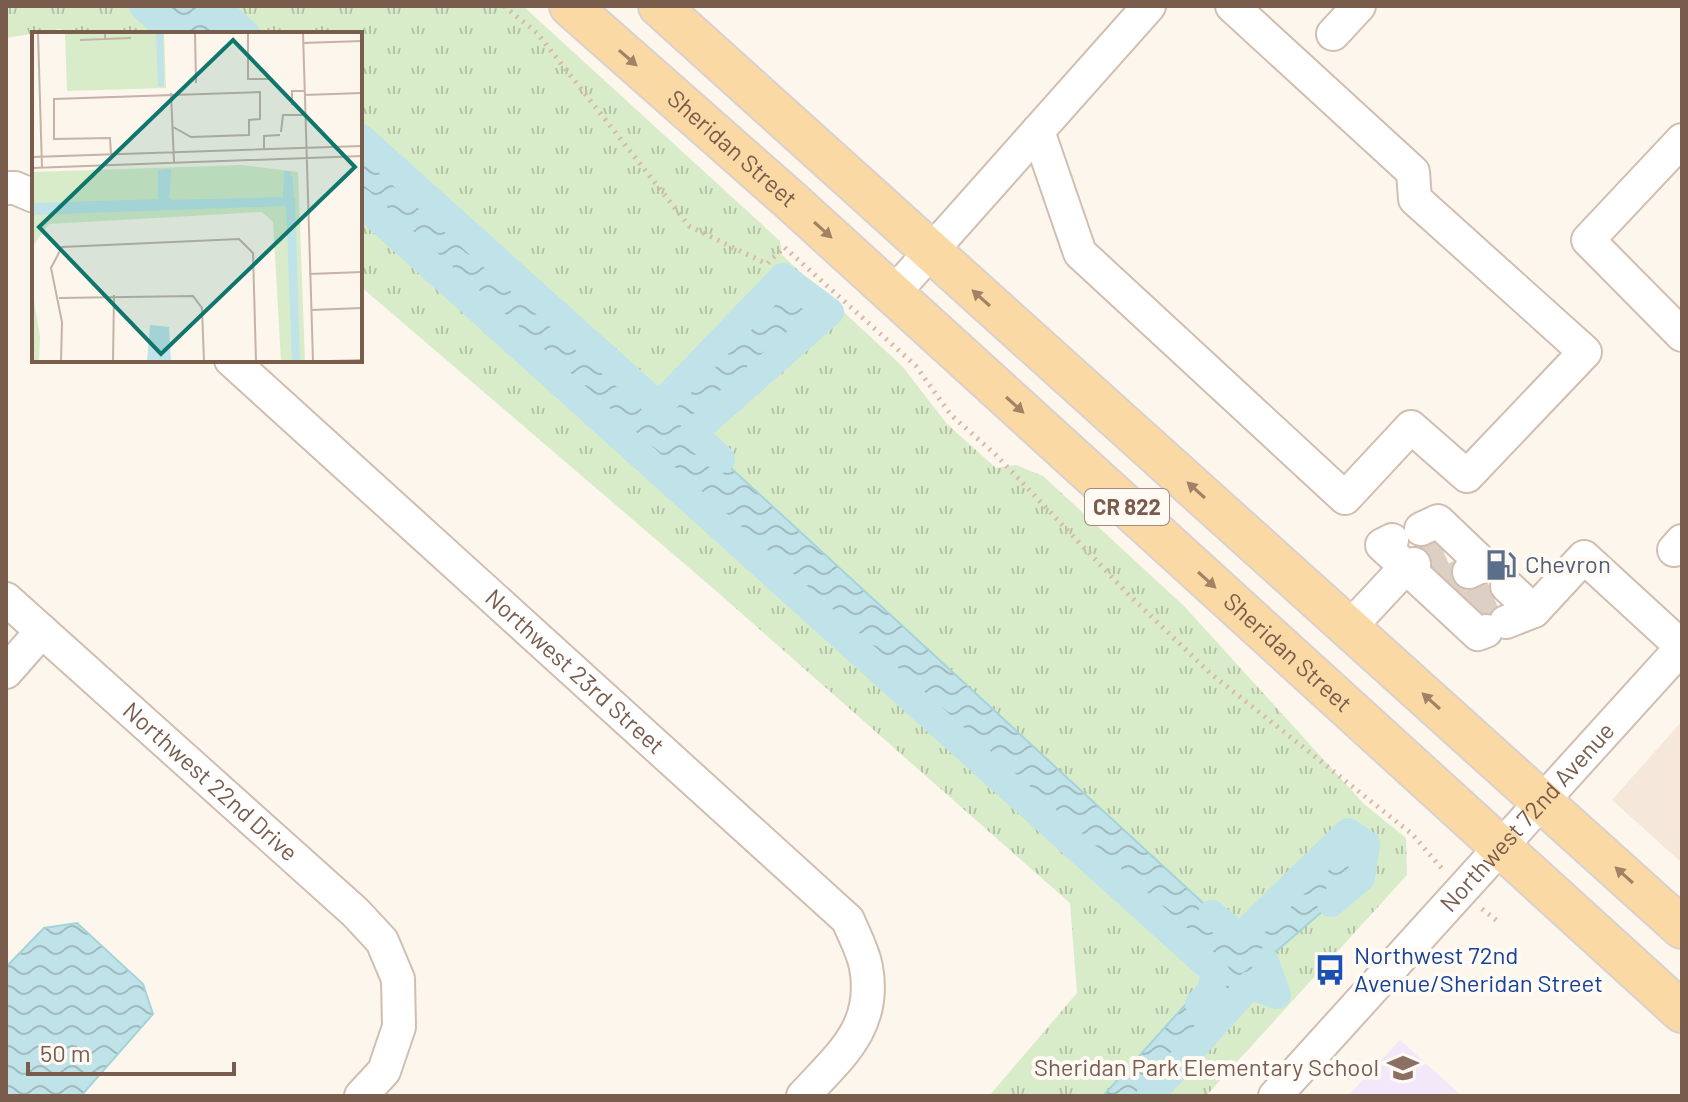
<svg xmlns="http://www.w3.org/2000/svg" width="1688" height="1102" font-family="Barlow,sans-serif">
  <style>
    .residential { fill: #f5e8da }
    .education { fill: #f3e8fa }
    .grass { fill: url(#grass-tufts) }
    .water { fill: url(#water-waves); stroke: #a5d3da; stroke-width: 2 }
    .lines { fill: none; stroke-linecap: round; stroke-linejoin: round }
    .canal { stroke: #bfe3e8; stroke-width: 28 }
    .minor-tunnel { stroke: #dcd0c4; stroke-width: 32; stroke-dasharray: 32 16; stroke-linecap: butt }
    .minor-casing { stroke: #d1beb0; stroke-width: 36 }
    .major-casing { stroke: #dad1cd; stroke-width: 44 }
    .path { stroke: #d9b8a5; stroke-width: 5; stroke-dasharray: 2 6; stroke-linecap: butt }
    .minor { stroke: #fff; stroke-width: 32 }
    .major { stroke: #fbd9a5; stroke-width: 40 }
    .oneway { fill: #a18267 }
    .labels { text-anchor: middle; stroke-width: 8; stroke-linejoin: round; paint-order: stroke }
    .shield { fill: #fffaf3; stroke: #a28b7f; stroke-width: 2 }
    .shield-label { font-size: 22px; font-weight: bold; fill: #7a5c4d }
    .street-label { font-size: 24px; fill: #7a5c4d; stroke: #fffaf3 }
    .service-label { font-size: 24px; fill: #4e5e75; stroke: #fffaf3; text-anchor: start }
    .transit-label { font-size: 24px; fill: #164399; stroke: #fffaf3; text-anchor: start }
    .education-label { font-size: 24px; fill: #785e54; stroke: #fffaf3; text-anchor: end }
    .inset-river { fill: none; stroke: #bfe3e8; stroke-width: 4 }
    .inset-road { fill: none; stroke: #c5b3a7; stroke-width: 2 }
    .view { fill: #0f766e; fill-opacity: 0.15; stroke: #0f766e; stroke-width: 4 }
    .inset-edge { fill: none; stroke: #7a5c4d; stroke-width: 4 }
  </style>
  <defs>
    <pattern id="grass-tufts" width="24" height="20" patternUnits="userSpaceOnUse" patternTransform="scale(2)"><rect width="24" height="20" fill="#d8ecc9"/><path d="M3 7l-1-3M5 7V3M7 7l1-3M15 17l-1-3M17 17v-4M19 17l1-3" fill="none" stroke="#b4c2a5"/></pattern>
    <pattern id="water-waves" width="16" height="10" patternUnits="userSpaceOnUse" patternTransform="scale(2)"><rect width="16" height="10" fill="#bfe3e8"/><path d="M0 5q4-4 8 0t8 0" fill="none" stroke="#a0bbbe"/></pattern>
  </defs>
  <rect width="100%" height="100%" fill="#fdf6ec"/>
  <path class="residential" d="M1682 721V863L1612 800Z"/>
  <path class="education" d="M1400 1040 1462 1096H1348Z"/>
  <path class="grass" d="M6 6H523L780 241 782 255 902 366 947 424 996 468 1016 465 1043 476 1184 606 1364 804 1406 838 1407 875 1206 1096H989L1077 993 1070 903 715 590 360 286V34H65L60 29 6 38Z"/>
  <path class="water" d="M143 6H215L246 34H174Z
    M360 137 658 405 783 277 830 312 694 434 1240 937 1348 832 1366 844 1361 878 1265 961 1277 995 1250 985 1150 1096H1103L1215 972 360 202Z
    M77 923 143 984 153 1014 81 1096H6V967L44 928Z"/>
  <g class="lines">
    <path class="canal" d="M143 6 174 34
      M215 6 246 34
      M360 137 659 406 783 277 830 312 693 433 721 459
      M360 202 1215 972 1211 991 1199 1004
      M1212 914 1240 937 1348 832 1366 844 1361 878 1331 903
      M1150 1096 1250 985 1277 995 1265 962"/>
    <path class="minor-tunnel" d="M1414 564 1444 551
      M1437 586 1469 572
      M1464 609 1501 594"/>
    <defs>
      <g id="minor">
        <path d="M1333 34 1359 6"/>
        <path d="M1038 131 1080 253 1345 498 1411 427 1467 476 1585 352 1415 199 1413 172 1232 6"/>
        <path d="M1682 140 1588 240 1682 335"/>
        <path d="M6 188H15L34 196"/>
        <path d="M893 294 1149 6"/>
        <path id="s1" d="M231 360 848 920C854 935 863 951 866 967 877 1027 840 1056 803 1096"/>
        <path d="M1421 529 1438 521 1484 565 1469 572"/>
        <path d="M1392 540 1382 545 1406 567 1414 564"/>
        <path d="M1674 550 1682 541"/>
        <path d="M1507 586 1534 611"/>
        <path id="s2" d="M6 599 355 912 382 941 398 979 399 1027 384 1071 361 1096"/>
        <path d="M1506 622 1534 611 1584 557 1682 647"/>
        <path d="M1349 628 1406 567 1478 634 1486 631"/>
        <path d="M6 672 42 631"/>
        <path id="s3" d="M1275 1096 1682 647"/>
      </g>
      <g id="major">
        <path id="s4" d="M570 6 790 200 1682 1012"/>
        <path d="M659 6 1682 928"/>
      </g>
    </defs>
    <use href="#minor" class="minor-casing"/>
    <use href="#major" class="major-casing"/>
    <path class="path" d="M504 6 537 33 689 226 767 264 784 247 916 366 951 415 996 455 1127 593 1210 673 1412 834 1444 871
      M1482 909 1500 923"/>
    <use href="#minor" class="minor"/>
    <use href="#major" class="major"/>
  </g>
  <defs><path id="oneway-solid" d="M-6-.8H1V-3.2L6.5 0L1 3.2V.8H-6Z" transform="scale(2)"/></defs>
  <g class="oneway">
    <use href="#oneway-solid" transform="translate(628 58) rotate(41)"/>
    <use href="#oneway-solid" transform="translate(823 230) rotate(42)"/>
    <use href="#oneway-solid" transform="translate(981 298) rotate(-138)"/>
    <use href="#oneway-solid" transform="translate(1015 405) rotate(42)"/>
    <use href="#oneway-solid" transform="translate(1196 490) rotate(-138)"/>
    <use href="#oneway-solid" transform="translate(1207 580) rotate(42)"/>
    <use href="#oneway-solid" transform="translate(1431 701) rotate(-138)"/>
    <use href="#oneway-solid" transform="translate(1624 875) rotate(-138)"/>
  </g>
  <defs>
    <symbol id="fuel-bare" viewBox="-9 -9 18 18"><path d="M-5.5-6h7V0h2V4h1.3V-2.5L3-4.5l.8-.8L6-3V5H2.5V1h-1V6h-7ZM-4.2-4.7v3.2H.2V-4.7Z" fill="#5c6f8a" stroke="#fffaf3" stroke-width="2.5" paint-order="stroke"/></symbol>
    <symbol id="bus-bare" viewBox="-9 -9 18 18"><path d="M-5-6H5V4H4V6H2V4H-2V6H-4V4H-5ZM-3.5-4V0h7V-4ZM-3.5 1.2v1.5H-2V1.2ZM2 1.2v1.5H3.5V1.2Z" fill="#1a4fb4" stroke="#fffaf3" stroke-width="2.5" paint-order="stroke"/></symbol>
    <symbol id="school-bare" viewBox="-9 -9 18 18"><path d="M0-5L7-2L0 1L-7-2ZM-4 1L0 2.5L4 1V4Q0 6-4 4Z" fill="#8d6e63" stroke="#fffaf3" stroke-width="2.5" paint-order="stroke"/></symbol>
  </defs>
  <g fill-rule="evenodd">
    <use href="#fuel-bare" x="1479" y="543" width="44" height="44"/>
    <use href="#bus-bare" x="1308" y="948" width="44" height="44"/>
    <use href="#school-bare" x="1381" y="1046" width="44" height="44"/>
  </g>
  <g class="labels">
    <rect class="shield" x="1085" y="489" width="84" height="36" rx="6"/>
    <g class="shield-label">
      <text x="1127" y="515">CR 822</text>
    </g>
    <g class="street-label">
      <text dy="8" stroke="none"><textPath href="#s4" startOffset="216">Sheridan Street</textPath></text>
      <text dy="8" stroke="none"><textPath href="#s4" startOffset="966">Sheridan Street</textPath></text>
      <text dy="8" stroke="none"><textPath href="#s1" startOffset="464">Northwest 23rd Street</textPath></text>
      <text dy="8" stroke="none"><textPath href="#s2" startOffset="274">Northwest 22nd Drive</textPath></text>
      <text dy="8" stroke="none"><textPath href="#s3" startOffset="376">Northwest 72nd Avenue</textPath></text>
    </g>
    <g class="service-label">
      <text x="1525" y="573">Chevron</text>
    </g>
    <g class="transit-label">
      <text x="1354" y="964">Northwest 72nd<tspan x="1354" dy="28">Avenue/Sheridan Street</tspan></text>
    </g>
    <g class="education-label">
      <text x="1379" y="1076">Sheridan Park Elementary School</text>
    </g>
  </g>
  <g transform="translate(32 32)">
    <rect width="330" height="330" fill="#fdf6ec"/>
    <path d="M33 1H132L134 56 35 59ZM210 133 266 140 273 329H249L241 190 230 180 17 192 0 215V140ZM0 257 8 304 7 329H0Z" fill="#d8ecc9"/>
    <path d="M124 1H131L132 54 126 55ZM137 139 135 168 253 165 254 141 261 145 266 329H260L254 172 0 181V173L127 169 128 140ZM118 293 137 295 139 329H115Z" fill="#bfe3e8"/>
    <path class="inset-river" d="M253 165 254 141 259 142M261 166 266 329M0 173 128 169V140L137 139 135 168H139M0 181 255 172 256 176"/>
    <path class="inset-road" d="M6 1 10 136M73 1V7L99 6M163 1 164 51M216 1V47H241M271 1 281 329M48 8 73 7M271 11 330 9M139 61 142 130M272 63 330 61M260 73V59H272M249 100 251 83H272M232 118V104L248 103M79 122 78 106 22 107V67L228 60V87L217 88V103L159 105 141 95M0 125 330 114M0 136 330 124M277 242 330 240M27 266 161 264 170 276 172 329M279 278 330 276M29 329 30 290 19 236 30 215 207 207 221 221 224 329M81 329 82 263M297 329 330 328"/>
    <path class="view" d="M201 8 323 135 129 322 7 195Z"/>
    <rect width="330" height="330" class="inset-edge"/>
  </g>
  <rect width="1688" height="1102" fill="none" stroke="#7a5c4d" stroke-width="16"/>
  <path d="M28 1062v12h206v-12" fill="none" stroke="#7a5c4d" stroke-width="4"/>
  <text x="40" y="1062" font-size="24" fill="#7a5c4d" stroke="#fffaf3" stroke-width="6" paint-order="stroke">50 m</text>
</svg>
